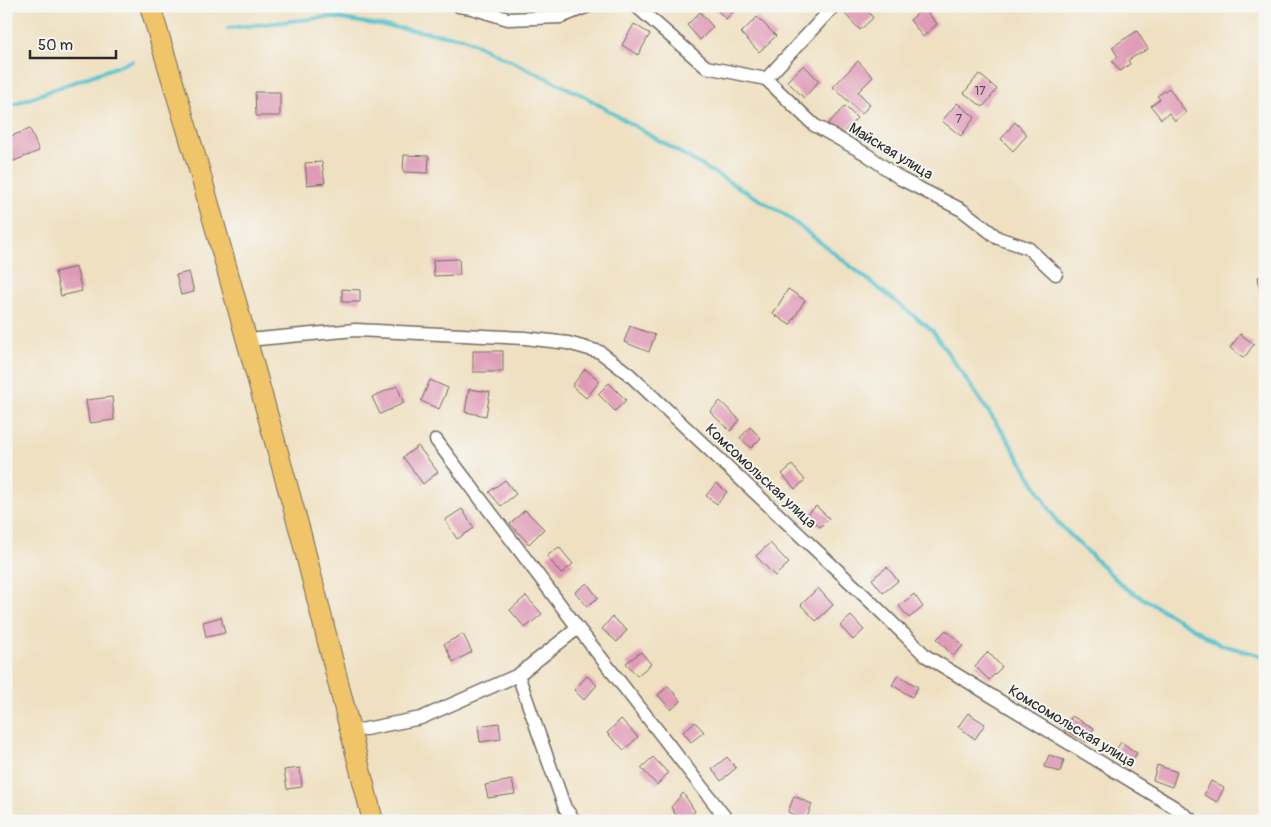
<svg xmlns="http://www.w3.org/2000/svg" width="1271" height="827" font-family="Pangolin,sans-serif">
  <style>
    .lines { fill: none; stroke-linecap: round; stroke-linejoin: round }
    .stream { stroke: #55c2cd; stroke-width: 4 }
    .building { fill: #df9ab6 }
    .street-casing { stroke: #706a60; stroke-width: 15 }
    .primary-casing { stroke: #706a60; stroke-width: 22 }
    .street { stroke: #fff; stroke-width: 12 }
    .primary { stroke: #f0c469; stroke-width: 20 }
    .labels { text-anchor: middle; stroke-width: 4; stroke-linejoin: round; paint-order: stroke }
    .number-label { font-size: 12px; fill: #58474e }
    .street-label { font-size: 15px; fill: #2b2b2b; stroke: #f6f6f2 }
  </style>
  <rect width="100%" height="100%" fill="#f6f6f2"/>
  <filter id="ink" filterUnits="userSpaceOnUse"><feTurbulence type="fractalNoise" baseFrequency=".02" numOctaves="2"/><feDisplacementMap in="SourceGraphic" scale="10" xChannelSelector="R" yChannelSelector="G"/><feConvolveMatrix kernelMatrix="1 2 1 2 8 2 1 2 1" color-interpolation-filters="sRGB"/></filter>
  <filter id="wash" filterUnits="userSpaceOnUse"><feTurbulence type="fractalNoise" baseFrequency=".0096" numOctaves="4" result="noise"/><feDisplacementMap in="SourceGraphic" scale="20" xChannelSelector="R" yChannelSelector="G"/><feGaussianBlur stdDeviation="1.12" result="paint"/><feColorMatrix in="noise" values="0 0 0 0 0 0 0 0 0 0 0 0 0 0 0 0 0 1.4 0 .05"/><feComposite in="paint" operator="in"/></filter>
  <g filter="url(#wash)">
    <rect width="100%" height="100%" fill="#efe0c1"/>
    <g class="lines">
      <path class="stream" d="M228 28 328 17 463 38 582 95 784 214 932 330 1006 437 1058 523 1124 587 1219 644 1265 657
        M6 107 132 61"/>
    </g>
    <g id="blocks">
      <path class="building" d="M713 6H739L726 19Z
        M850 6 872 7 868 11 873 18 860 30 844 13Z
        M924 8 937 24 923 37 910 20Z
        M700 12 713 27 700 40 687 25Z
        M757 17 776 36 759 52 741 33Z
        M634 24 650 34 638 55 622 45Z
        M1137 31 1148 49 1128 60 1130 64 1120 71 1112 61 1118 57 1112 47Z
        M858 61 873 77 858 92 870 104 862 114 833 87Z
        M804 65 819 81 804 98 787 81Z
        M979 74 997 89 983 107 964 93Z
        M1169 88 1186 113 1175 121 1169 113 1161 119 1151 106 1160 99 1157 96Z
        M255 92H280V116H256Z
        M957 103 975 117 961 136 942 121Z
        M845 106 857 118 840 136 828 124Z
        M1015 122 1027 135 1013 151 1001 139Z
        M30 129 39 151 6 164V138Z
        M404 155 429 156 428 173 403 172Z
        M322 162 325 183 307 185 305 163Z
        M459 259 460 275 434 276 433 260Z
        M76 267 82 291 61 296 55 272Z
        M189 272 194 292 181 295 176 275Z
        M1265 276V298H1261L1258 277Z
        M342 289 360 290V302H342Z
        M788 289 805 300 790 325 773 314Z
        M630 326 655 335 649 352 624 342Z
        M1240 334 1254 344 1244 358 1230 348Z
        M473 351H503V372H473Z
        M585 369 600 381 586 398 572 386Z
        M430 380 448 388 439 409 421 401Z
        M609 383 626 400 615 411 598 394Z
        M397 386 404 403 380 414 372 397Z
        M469 389 490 392 486 416 465 412Z
        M112 397 114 420 89 423 86 400Z
        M720 401 740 420 730 431 710 412Z
        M750 427 761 438 751 448 740 438Z
        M418 446 438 472 423 484 403 457Z
        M792 465 805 480 795 489 782 474Z
        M505 480 516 494 501 506 489 492Z
        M716 483 727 492 717 504 706 496Z
        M816 506 829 518 820 527 807 515Z
        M462 509 474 528 457 539 445 520Z
        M525 510 544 529 529 544 510 524Z
        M770 543 789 563 775 576 756 556Z
        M559 547 573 564 561 574 547 556Z
        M887 567 898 581 883 593 872 579Z
        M587 583 598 598 587 606 575 592Z
        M818 588 833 605 816 621 801 605Z
        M914 594 923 607 909 618 899 606Z
        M526 596 542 614 525 628 510 610Z
        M851 616 864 630 853 640 840 626Z
        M221 617 225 633 206 637 203 622Z
        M612 617 627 630 617 642 602 629Z
        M946 630 963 646 953 656 937 639Z
        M463 634 472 652 453 662 444 644Z
        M641 652 651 664 637 676 626 663Z
        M988 652 1002 667 989 680 975 666Z
        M898 675 918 687 912 697 892 685Z
        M587 676 597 685 584 700 574 690Z
        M668 686 681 701 671 710 658 695Z
        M968 713 985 724 975 739 958 727Z
        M1072 716 1094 728 1086 742 1064 730Z
        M621 719 638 737 624 750 607 733Z
        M695 722 704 732 691 742 683 732Z
        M499 723 501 739 480 742 478 726Z
        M1121 742 1137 753 1128 767 1112 756Z
        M1049 755 1064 760 1060 772 1044 767Z
        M653 757 668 773 657 785 641 768Z
        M727 757 736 768 721 781 712 769Z
        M1157 765 1177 772 1172 787 1153 780Z
        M300 768 302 787 287 789 284 770Z
        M512 780 515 794 488 798 485 785Z
        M1211 781 1224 788 1217 802 1204 795Z
        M683 793 695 811 687 821H679L671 807Z
        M794 796 812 804 806 820 788 812Z"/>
    </g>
  </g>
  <g filter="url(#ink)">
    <use href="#blocks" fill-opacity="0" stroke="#706a60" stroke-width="1"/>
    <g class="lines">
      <defs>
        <path id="street" d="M459 6 472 8 508 19 561 17 588 6
          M636 6 706 67 766 79 814 125 866 154 901 179 962 210 998 238 1028 248 1056 274
          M766 79 834 6
          M247 340 355 330 525 338 568 343 600 352 630 375 869 600 926 656 1174 807 1193 821
          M436 440 578 628 728 821
          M518 675 565 808 575 821
          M350 732 421 718 518 675 578 628"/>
        <path id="primary" d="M150 6 199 169 301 535 373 821"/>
      </defs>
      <use href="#street" class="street-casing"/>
      <use href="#primary" class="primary-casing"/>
      <use href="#street" class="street"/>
      <use href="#primary" class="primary"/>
    </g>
  </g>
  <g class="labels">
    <g class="number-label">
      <text x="980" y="95">17</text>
      <text x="959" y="123">7</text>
    </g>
    <g class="street-label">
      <text transform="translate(891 151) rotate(31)" y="5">Майская улица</text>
      <text transform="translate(761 476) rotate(43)" y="5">Комсомольская улица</text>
      <text transform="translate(1072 726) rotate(31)" y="5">Комсомольская улица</text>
    </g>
  </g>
  <rect width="1271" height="827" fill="none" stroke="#f6f6f2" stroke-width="25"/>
  <path d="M30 50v8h86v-8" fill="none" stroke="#2b2b2b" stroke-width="2.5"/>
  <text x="38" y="50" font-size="15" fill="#2b2b2b" stroke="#f6f6f2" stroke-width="4" paint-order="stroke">50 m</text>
</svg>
